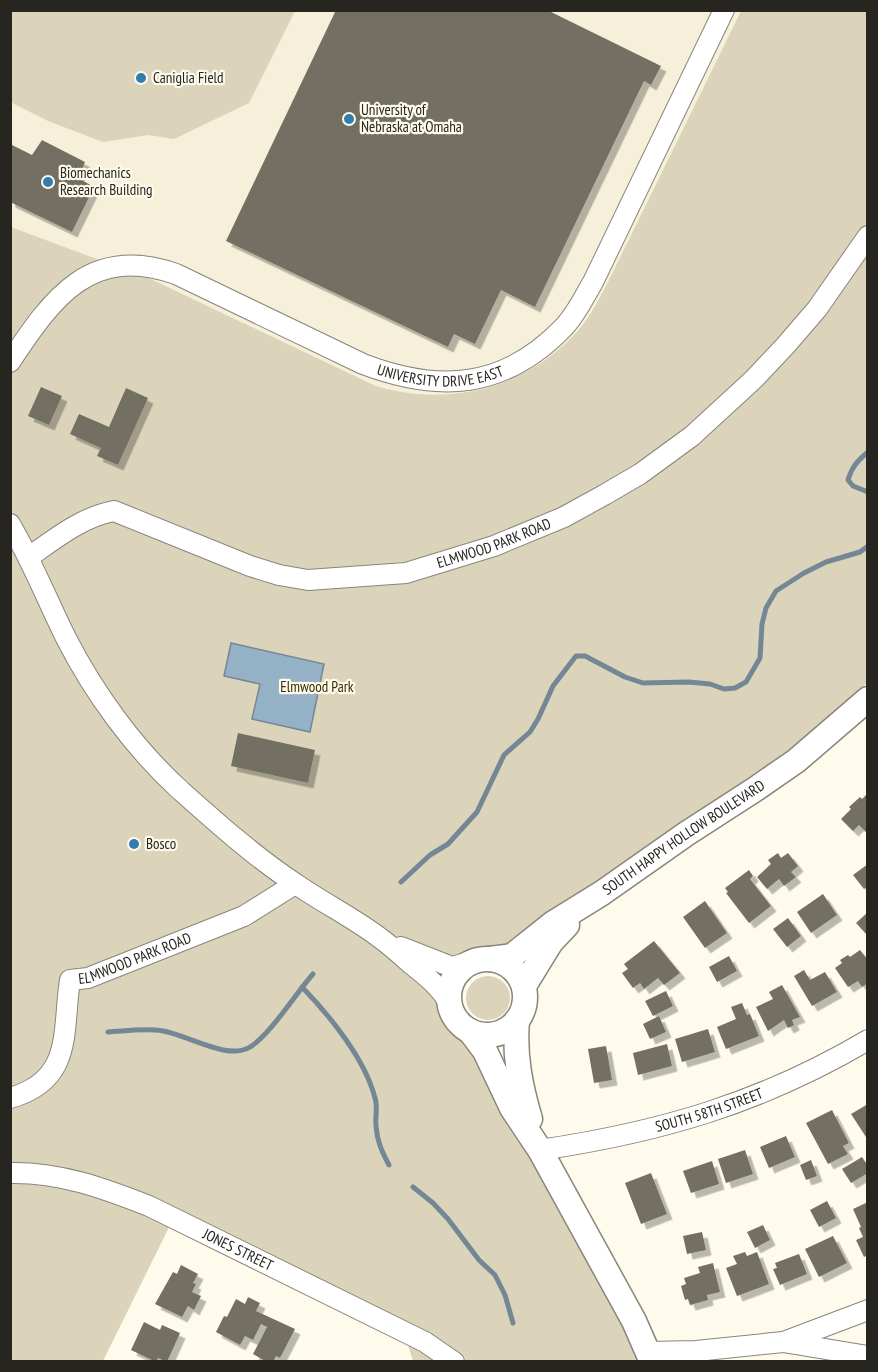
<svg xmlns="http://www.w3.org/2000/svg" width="878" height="1372" font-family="'PT Sans Narrow',sans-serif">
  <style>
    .built { fill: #f6f0da }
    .green { fill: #dbd4bb }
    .water { fill: #95b1c6; stroke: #748794; stroke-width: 1.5 }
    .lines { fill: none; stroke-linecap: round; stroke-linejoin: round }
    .stream { stroke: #748794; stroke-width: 5 }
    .building { fill: #737063; filter: url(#shadow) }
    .minor-casing { stroke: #898579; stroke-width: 22 }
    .tertiary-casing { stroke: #898579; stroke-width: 27 }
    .minor { stroke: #fff; stroke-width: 20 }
    .tertiary { stroke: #fff; stroke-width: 24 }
    .poi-dot { fill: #317db0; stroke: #fefaec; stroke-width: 2 }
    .labels { text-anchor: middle; stroke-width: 4.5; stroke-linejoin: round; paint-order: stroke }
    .poi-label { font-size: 15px; fill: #272520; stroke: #fefaec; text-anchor: start }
    .street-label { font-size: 15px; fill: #272520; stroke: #fefaec }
    .park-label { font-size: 15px; fill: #382e03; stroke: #fefaec }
  </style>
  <defs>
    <filter id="shadow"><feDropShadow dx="5.5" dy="5.5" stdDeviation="0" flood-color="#0004"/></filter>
  </defs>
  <rect width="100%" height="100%" fill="#fefaec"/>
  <path class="built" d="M10 11H741L607 284 588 316 573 336 560 349 522 374 488 388 443 396 413 395 376 386 153 280 11 227Z"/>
  <path class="green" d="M10 11 11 10 295 11 249 103 174 139 149 135 103 142 48 121 14 104 11 100Z
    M741 11H867V683L817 728 782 755 640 852 505 950 458 958 435 993 443 1005 450 1027 476 1051 561 1176 640 1361H413L401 1323 178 1209 103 1361H11V227L153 280 376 386C446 407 520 390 572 337 587 322 597 302 607 284Z
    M466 998a22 22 0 1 1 44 0a22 22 0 1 1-44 0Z"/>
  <path class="water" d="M231 643 324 664 310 732 252 719 260 684 224 676Z"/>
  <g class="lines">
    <path class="stream" d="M868 452C857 461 852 467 848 480L853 486 868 492
      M401 882 430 855 448 844 477 812 504 755 530 732 538 719 553 686 576 656H585L625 677 643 683 689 682 710 684 724 689 735 688 746 682 760 658 762 624 766 608 776 591 804 573 826 562 860 552 868 546
      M302 987C330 1016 365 1059 375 1098 378 1107 375 1117 376 1126 377 1141 382 1152 389 1165
      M108 1032C126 1031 146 1028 163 1031 188 1035 228 1061 250 1047 270 1035 296 993 313 974
      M413 1187 433 1203 448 1219 479 1260 495 1275 505 1295 513 1323"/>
  </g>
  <path class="building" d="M336 10H547L661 66 651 85 644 81 535 307 501 290 475 344 454 334 448 347 226 241Z
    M42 140 85 162 78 178 94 187 72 232 10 202V144L32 155Z
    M41 387 62 396 49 425 28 416Z
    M126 388 148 398 118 465 97 456 101 448 70 434 79 414 109 427Z
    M238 733 315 750 308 783 231 766Z
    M868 793V834L859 825 853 831 841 819 851 809 849 807 860 797 862 799Z
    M778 853 781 858 788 853 798 866 791 872 796 877 784 886 779 879 767 889 757 877 771 864 768 860Z
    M868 864V886L864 889 853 875Z
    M749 870 753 876 750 879 771 906 749 923 726 893 728 892 725 888Z
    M823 894 837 915 811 933 797 912Z
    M705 901 727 933 705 948 683 917Z
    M868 912V936L856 923Z
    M788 918 801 936 787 947 773 929Z
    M654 941 680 973 664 985 658 978 644 989 640 983 633 988 622 973 628 969 624 964Z
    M860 950 868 960V983L862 987 858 981 848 987 835 968 842 963 840 960 848 955 850 957Z
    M729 956 737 971 717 982 709 967Z
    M804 970 810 980 825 972 837 992 812 1006 794 976Z
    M782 985 800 1017 792 1020 794 1025 788 1028 784 1020 768 1031 756 1007 773 999 769 992Z
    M666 991 673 1006 653 1016 645 1001Z
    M742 1003 747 1015 750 1014 759 1036 726 1049 717 1027 736 1019 731 1007Z
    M659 1016 666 1032 650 1039 643 1024Z
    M708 1029 715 1052 682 1062 675 1039Z
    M667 1044 672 1066 638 1075 633 1053Z
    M606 1046 612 1080 594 1083 588 1049Z
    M868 1104V1136L866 1137 851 1114Z
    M832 1110 849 1143 843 1146 848 1154 828 1164 806 1123Z
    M786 1136 795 1157 769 1168 760 1147Z
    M745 1150 753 1174 726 1183 718 1159Z
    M862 1157 868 1166V1173L851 1183 842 1169Z
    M811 1160 817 1176 806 1180 800 1165Z
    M712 1161 719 1184 691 1193 683 1171Z
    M651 1173 667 1214 641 1224 625 1183Z
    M827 1201 836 1218 819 1227 810 1210Z
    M868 1202V1255L864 1257 856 1240 863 1237 859 1228 861 1227 853 1209Z
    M763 1225 770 1240 755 1248 747 1232Z
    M702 1232 706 1250 687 1254 683 1236Z
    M833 1236 847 1263 819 1277 805 1249Z
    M745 1252 747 1256 757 1252 769 1284 737 1296 726 1268 737 1264 733 1256Z
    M799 1254 807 1274 780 1285 773 1269 777 1268 775 1263Z
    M713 1263 720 1292 707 1295 708 1300 690 1305 688 1299 685 1300 681 1286 686 1284 684 1278 700 1273 698 1267Z
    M181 1265 198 1274 193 1283 196 1284 192 1292 201 1296 194 1310 188 1306 182 1317 155 1304 173 1272 177 1274Z
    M248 1297 260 1303 256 1311 295 1329 280 1358 276 1356 273 1362H267L253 1354 267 1327 261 1324 253 1340 245 1336 240 1345 216 1332 224 1316 227 1317 236 1299 245 1304Z
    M144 1322 160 1330 162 1325 180 1333 167 1362 158 1358 156 1362 131 1350Z"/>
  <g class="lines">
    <defs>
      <g id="minor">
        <path id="s1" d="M10 362C53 297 91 244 176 274L363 364C439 393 504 389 563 328 576 315 584 297 593 282L724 10"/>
        <path d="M10 524C32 561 47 600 66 638 94 693 134 748 180 790 217 823 255 857 296 884 323 903 354 918 380 938 391 946 401 955 411 964 426 976 440 987 449 1003"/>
        <path id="s2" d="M29 557C56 538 82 517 114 511L250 566 279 575 308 580 406 573 494 546 564 517 604 495 640 474 692 436 754 379 786 345 817 309 868 236"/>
        <path d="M401 947 452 967 474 961"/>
        <path id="s3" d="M10 1098C74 1080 62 1031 70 980L88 978 244 916 295 884"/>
        <path id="s4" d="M540 1150C661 1132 761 1103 868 1040"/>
        <path id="s5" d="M10 1173C60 1172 103 1188 149 1206L425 1342 454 1362"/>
        <path d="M786 1341 868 1310"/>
        <path d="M648 1352 696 1351 783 1342 868 1356"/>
      </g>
      <g id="tertiary">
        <circle cx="487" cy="997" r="38"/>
        <path id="s6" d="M490 959 512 956 552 924 602 893 686 834 754 790 796 761 868 699"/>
        <path d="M524 986 551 942 567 925"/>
        <path d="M517 1020C514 1055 520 1085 530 1119"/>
        <path d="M470 1031 485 1051 512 1108 540 1150 634 1321 652 1362"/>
      </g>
    </defs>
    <use href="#minor" class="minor-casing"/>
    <use href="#tertiary" class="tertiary-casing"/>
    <use href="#minor" class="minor"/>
    <use href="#tertiary" class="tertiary"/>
  </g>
  <g class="poi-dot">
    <circle cx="141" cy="78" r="6"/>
    <circle cx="349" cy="119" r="6"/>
    <circle cx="48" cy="182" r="6"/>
    <circle cx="134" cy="844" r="6"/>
  </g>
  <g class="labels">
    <g class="poi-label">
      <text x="153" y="83">Caniglia Field</text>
      <text x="361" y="115">University of<tspan x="361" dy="17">Nebraska at Omaha</tspan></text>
      <text x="60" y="178">Biomechanics<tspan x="60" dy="17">Research Building</tspan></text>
      <text x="146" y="849">Bosco</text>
    </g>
    <g class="street-label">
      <text dy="5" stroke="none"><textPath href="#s1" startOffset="495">UNIVERSITY DRIVE EAST</textPath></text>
      <text dy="5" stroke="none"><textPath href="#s2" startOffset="495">ELMWOOD PARK ROAD</textPath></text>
      <text dy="5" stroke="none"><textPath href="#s6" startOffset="231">SOUTH HAPPY HOLLOW BOULEVARD</textPath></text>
      <text dy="5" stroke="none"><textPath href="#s3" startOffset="213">ELMWOOD PARK ROAD</textPath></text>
      <text dy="5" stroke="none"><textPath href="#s4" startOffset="174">SOUTH 58TH STREET</textPath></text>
      <text dy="5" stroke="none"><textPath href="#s5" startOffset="243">JONES STREET</textPath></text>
    </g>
    <g class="park-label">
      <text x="317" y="692">Elmwood Park</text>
    </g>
  </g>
  <rect width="878" height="1372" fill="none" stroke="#272520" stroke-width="24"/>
</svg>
